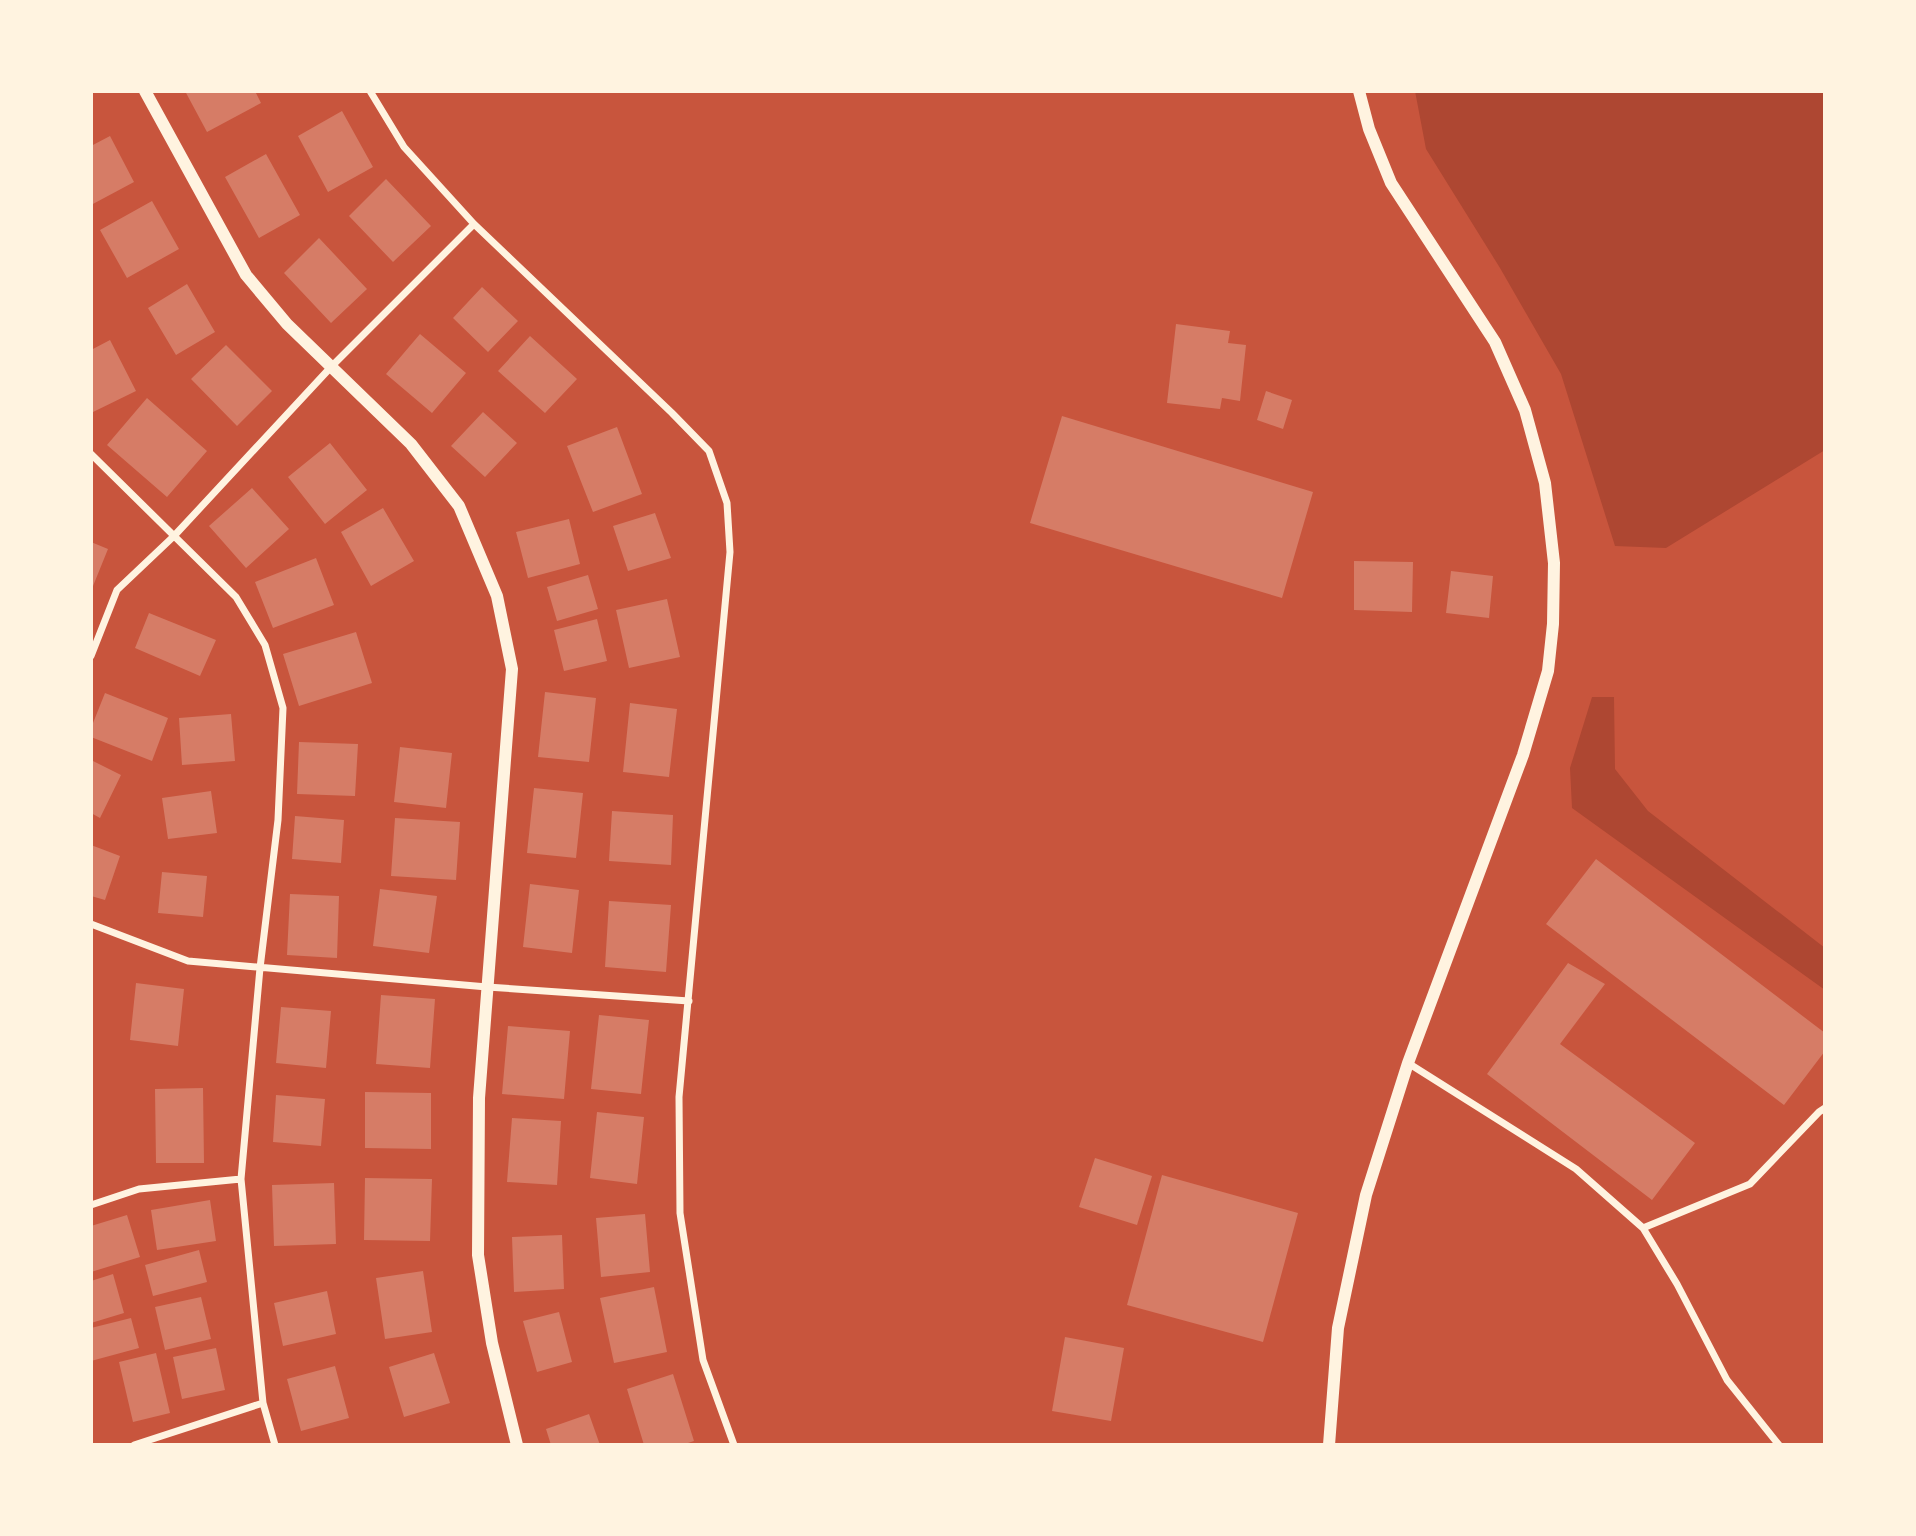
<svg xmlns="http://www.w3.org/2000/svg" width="1916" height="1536" font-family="Literata,serif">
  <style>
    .green { fill: #ae4732 }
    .building { fill: #d67c66 }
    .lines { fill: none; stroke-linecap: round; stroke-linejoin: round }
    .minor { stroke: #fff3e0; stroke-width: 7 }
    .tertiary { stroke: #fff3e0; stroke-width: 12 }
  </style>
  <rect width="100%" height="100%" fill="#c8553d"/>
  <path class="green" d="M1415 91H1825V450L1666 548 1615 546 1561 374 1500 268 1426 149Z
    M1592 697H1614L1615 769 1648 811 1825 948V990L1572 808 1570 768Z"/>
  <path class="building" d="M185 91H255L261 103 207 132Z
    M342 111 373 167 328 192 298 136Z
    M110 136 134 182 91 205V146Z
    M266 154 300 215 259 238 225 177Z
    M386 179 431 226 393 262 349 216Z
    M152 201 179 249 127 278 100 230Z
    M319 238 367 289 331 323 284 273Z
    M187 284 215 332 176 355 148 308Z
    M482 287 518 321 488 352 453 318Z
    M1176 324 1230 331 1228 343 1246 345 1240 401 1222 398 1220 409 1167 403Z
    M420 334 466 373 432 413 386 374Z
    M530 336 577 379 545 413 498 371Z
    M110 340 136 391 91 413V350Z
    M226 345 272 391 237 426 191 379Z
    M1266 391 1292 400 1283 429 1257 420Z
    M147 398 207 451 167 497 107 445Z
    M483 412 517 443 485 477 451 446Z
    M1062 416 1313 492 1282 598 1030 523Z
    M617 427 642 494 593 512 567 446Z
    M330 443 367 490 325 524 288 477Z
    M252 488 289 529 246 568 209 526Z
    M383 508 414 561 371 586 341 532Z
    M655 513 671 558 628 571 613 526Z
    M569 519 580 564 528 578 516 532Z
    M91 542 108 549 91 591Z
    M316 558 334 605 273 628 255 582Z
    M1354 561 1413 562 1412 612 1354 610Z
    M1451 571 1493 576 1489 618 1446 613Z
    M588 575 598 609 557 621 547 587Z
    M667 599 680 657 629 668 616 610Z
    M149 613 216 640 200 676 135 648Z
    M597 619 607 661 564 671 554 630Z
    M356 632 372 683 299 706 283 654Z
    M545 692 596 698 589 762 538 757Z
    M105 693 168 718 152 761 91 737V728Z
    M630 703 677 709 669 777 623 772Z
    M231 714 235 761 182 765 179 718Z
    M299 742 358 744 355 796 297 794Z
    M400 747 452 753 446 808 394 802Z
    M91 760 121 775 100 818 91 813Z
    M534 788 583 793 576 858 527 853Z
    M211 791 217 833 168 839 162 798Z
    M612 811 673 815 671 865 609 861Z
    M295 816 344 820 341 863 292 859Z
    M395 818 460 822 456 880 391 876Z
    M91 845 120 856 105 900 91 896Z
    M1596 859 1825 1033V1051L1784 1105 1546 924Z
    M162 872 207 876 203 917 158 913Z
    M530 884 579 890 572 953 523 947Z
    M380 889 437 896 429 953 373 946Z
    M290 894 339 896 337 958 287 955Z
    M609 901 671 905 666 972 605 967Z
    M1568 963 1605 984 1560 1044 1695 1143 1652 1200 1487 1074Z
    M136 983 184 989 178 1046 130 1040Z
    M381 995 435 999 430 1068 376 1064Z
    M281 1007 331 1011 326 1068 276 1063Z
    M599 1015 649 1020 641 1094 591 1089Z
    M508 1026 570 1031 564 1099 502 1094Z
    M203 1088 204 1163H156L155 1089Z
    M365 1092 431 1093V1149L365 1148Z
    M276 1095 325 1099 321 1146 273 1142Z
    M597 1112 644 1117 637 1184 590 1178Z
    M512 1118 561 1121 557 1185 507 1182Z
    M1095 1158 1152 1176 1137 1225 1079 1207Z
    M1162 1175 1298 1213 1263 1342 1127 1305Z
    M365 1178 432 1179 430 1241 364 1240Z
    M334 1183 336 1244 274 1246 272 1185Z
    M210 1200 216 1241 157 1250 151 1210Z
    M645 1214 650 1272 601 1277 596 1218Z
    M127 1215 140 1257 91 1272V1226Z
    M562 1235 564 1289 514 1292 512 1237Z
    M199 1250 207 1282 153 1296 145 1265Z
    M423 1271 432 1332 385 1339 376 1278Z
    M113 1274 124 1313 91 1323V1281Z
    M654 1287 667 1352 614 1363 600 1298Z
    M327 1291 336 1334 283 1346 274 1303Z
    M201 1297 211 1339 165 1350 155 1307Z
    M559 1312 572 1362 537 1372 523 1321Z
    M131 1318 139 1348 91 1361V1328Z
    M1065 1337 1124 1348 1111 1421 1052 1411Z
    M216 1348 225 1390 182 1399 173 1357Z
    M156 1353 170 1413 133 1422 119 1362Z
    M434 1353 450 1403 404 1417 389 1367Z
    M335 1366 349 1418 301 1431 287 1379Z
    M673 1374 694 1441 682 1445H644L627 1389Z
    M589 1414 600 1445H551L546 1429Z"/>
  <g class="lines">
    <path class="minor" d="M370 91 404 147 474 224 672 413 709 451 727 503 730 552 679 1097 680 1213 703 1360 734 1445
      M91 454 236 597 265 645 283 708 278 820 260 968 241 1179 263 1403 275 1445
      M91 656 117 590 174 536 331 367 474 224
      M91 924 188 961 487 987 689 1001
      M1408 1063 1576 1169 1643 1228 1677 1284 1727 1380 1779 1445
      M91 1205 139 1189 241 1179
      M1643 1228 1750 1184 1819 1112 1825 1108
      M134 1445 263 1403"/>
    <path class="tertiary" d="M145 91 246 275 287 324 411 444 459 506 497 596 512 669 479 1098 478 1255 492 1343 517 1445
      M1329 1445 1338 1328 1366 1195 1408 1063 1523 755 1548 671 1553 624 1554 563 1545 483 1525 410 1495 342 1391 183 1369 129 1359 91"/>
  </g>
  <rect width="1916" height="1536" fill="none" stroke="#fff3e0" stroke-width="186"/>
</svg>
